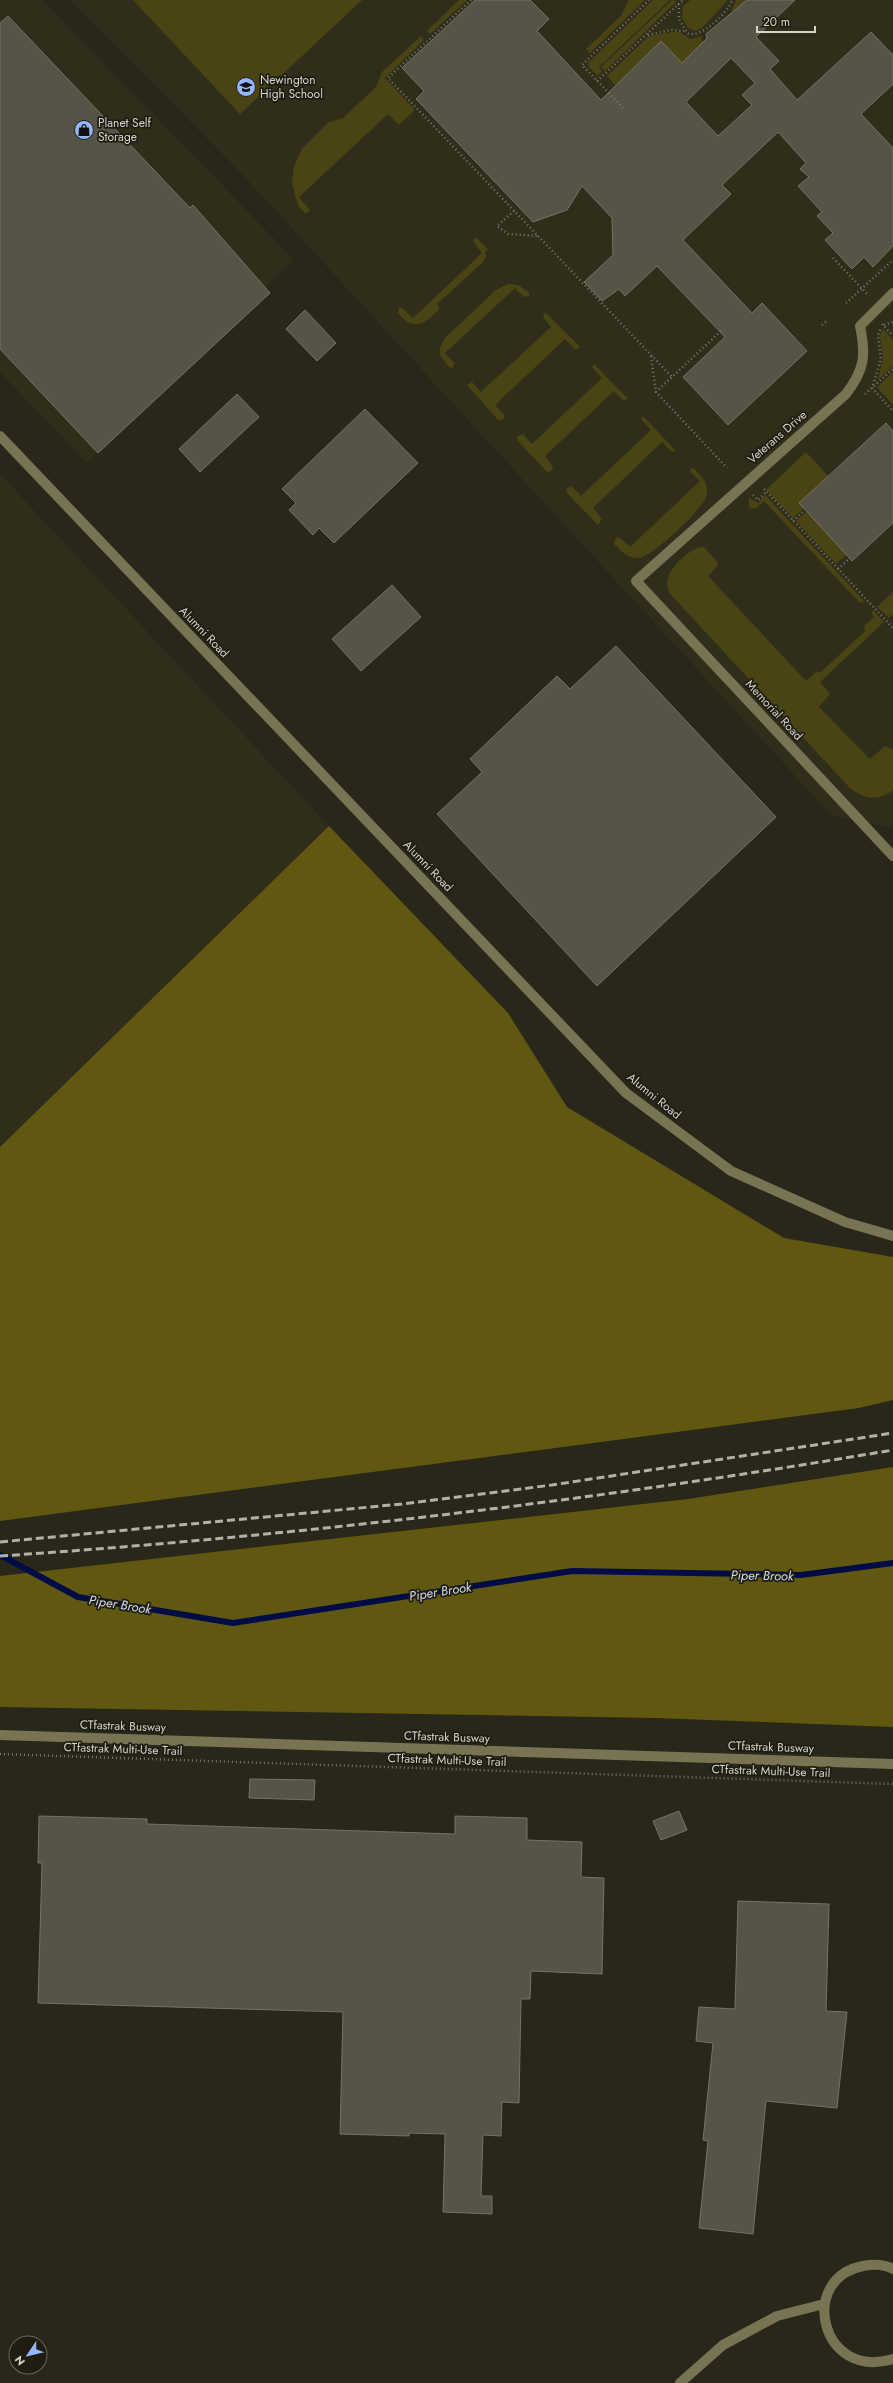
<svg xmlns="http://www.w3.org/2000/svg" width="893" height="2383" font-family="Jost,sans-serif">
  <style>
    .built { fill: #302e1b }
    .green { fill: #4a4414 }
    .forest { fill: #605811 }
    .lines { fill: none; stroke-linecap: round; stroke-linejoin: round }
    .stream { stroke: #010c47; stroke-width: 6 }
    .building { fill: #565447; stroke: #747364; fill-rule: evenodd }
    .path { stroke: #78776d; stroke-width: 2.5; stroke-dasharray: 1 3; stroke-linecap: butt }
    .minor { stroke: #787453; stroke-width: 10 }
    .rail { stroke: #b2b1a9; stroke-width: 3; stroke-dasharray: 8 4; stroke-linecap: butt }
    .labels { text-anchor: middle; stroke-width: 3.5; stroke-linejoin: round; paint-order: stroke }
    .poi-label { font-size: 12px; fill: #d4d3cc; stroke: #1f1d11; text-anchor: start }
    .street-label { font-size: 12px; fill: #d4d3cc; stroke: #1f1d11 }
    .water-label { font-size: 13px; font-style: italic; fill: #d2dbee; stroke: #1f1d11 }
  </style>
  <rect width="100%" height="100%" fill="#28271a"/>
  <path class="built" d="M0 0H42L294 259 87 463 0 372Z
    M70 0H893V824L889 827 831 815 242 174Z
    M0 474 329 826 0 1147Z"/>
  <path class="green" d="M133 0H362L240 114Z
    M459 0H467L430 34 427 31Z
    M629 0H645L590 53 586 49 621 16Z
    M653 0H670L599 67 602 71 598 76 588 66V63Z
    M672 0 677 1 605 71 601 67Z
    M690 0H728L703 27 695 31 688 28 682 18 683 6Z
    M736 0H747L735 11H731Z
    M672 32H680L690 39 703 36 701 39 703 42 682 63 661 41 616 86 607 76 649 36Z
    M421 36 424 40 385 78 415 110 399 125 388 114 299 197 309 209V212L305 213 298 206 292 183 294 166 302 149 329 122 343 118 376 87 382 72Z
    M475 237 488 249 485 252 486 256 483 262 437 304 440 309C425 323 414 333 398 313L399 308H402L413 318 482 253 473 241Z
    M508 284 518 285 529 292V296L524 297 515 288 445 353 454 363 453 368 449 367 440 355V348L445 338 496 290Z
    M545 312 579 346V349H575L565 339 495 405 505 416 503 420H498L467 385 472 382 481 392 551 327 543 317Z
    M883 329 893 340V366L878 380 883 357 880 336Z
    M594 364 628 399 623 400 614 391 545 456 553 467 552 471 547 472 518 441 517 437 523 434 532 444 602 378 592 367Z
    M893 372V405L877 387Z
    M643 416 676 451 672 452 662 442 593 508 602 519 598 525 567 493 566 489 571 486 581 496 651 430 641 419Z
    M806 452 828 476 800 503 804 508 793 518 766 490Z
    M691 468C695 468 697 472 700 475 706 481 709 489 706 497 701 511 651 558 638 558 627 558 621 551 614 544L615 539 619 537 630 547 700 481 690 471Z
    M765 495 864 601 863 603 859 602 764 501 755 509 749 507V498L758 503Z
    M807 511 847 554 836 564 796 521Z
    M704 547 718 563 717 566 708 576 806 681 816 672H821L865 631 864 626 874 617 871 613 873 610 884 622 820 682 830 694 819 707 870 759 885 746 893 750V790C879 802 862 799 849 787L672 596C668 591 666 585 668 578 671 566 692 546 704 547Z
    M893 592V614L889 618 877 607Z"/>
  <path class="forest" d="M329 826 508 1013 567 1107 784 1238 893 1257V1400L859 1408 0 1521V1147Z
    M893 1467V1727L655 1718 0 1707V1576L688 1499Z"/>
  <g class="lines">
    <path class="stream" d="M0 1555 78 1597 233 1623 572 1571 801 1575 893 1563"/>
  </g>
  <path class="building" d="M475 0H530L549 19 537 31 601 100 661 41 682 63 707 38 706 34 747 0H795L756 37 779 61 770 69 797 100 871 32 893 55V84L861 114 893 148V246L873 267 864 257 852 269 825 240 833 233 817 216 822 212 798 186 809 177 800 169 806 163 778 132 722 185 731 194 683 240 752 313 762 303 807 351 728 425 683 377 725 337 657 266 625 296 619 289 602 301 584 282 613 255 612 218 582 186 567 210 533 222 416 99 424 91 402 68ZM731 58 755 83 742 95 752 105 718 136 686 102Z
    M8 16 190 208 193 205 270 293 98 453 0 349V23Z
    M305 310 336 343 317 361 286 329Z
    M237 394 259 417 200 472 179 449Z
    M365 409 418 463 334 543 319 528 313 535 289 510 296 503 282 489Z
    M886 423 893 431V523L852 561 799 503Z
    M392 585 421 617 361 671 332 639Z
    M616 646 776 817 597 986 437 814 482 772 470 759 557 676 570 689Z
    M250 1779 315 1780 314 1800 249 1798Z
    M679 1811 687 1830 661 1840 653 1821Z
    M39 1816 147 1819V1824L455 1834V1816L527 1818V1840L582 1842 581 1877 604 1878 602 1974 531 1971 530 1999H521L519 2103 502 2102 501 2136 483 2135 481 2196H492V2214L443 2212 445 2134 409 2133V2136L340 2134 343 2012 38 2003 42 1863H38Z
    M738 1901 829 1904 826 2011 847 2012 837 2108 766 2101 753 2234 699 2228 708 2141 703 2140 713 2043 696 2041 699 2007 735 2009Z"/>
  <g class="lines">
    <path class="path" d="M471 0 388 78 672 377
      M679 4V19L687 33C700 40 729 12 732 0
      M648 35 670 30 684 31
      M597 81 683 0
      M623 108 582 65 649 0
      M514 211 497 226 508 234 538 236
      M833 258 869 296
      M846 303 893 260
      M882 324 893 336
      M822 325 828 320
      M884 325 893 322
      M651 356 656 392 727 468
      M873 385 881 359 878 335 881 328
      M872 388 893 411
      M656 392 721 331
      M865 394 893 369
      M764 489 893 628
      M753 495 758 500 766 492
      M793 521 805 510
      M838 569 850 558
      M0 1754 893 1784"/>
    <path class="minor" d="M893 293 860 326C866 355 865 369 846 394L636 581 893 856
      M0 436 626 1093 731 1171 845 1222 893 1236
      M0 1735 893 1764
      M893 2269C884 2264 873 2264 863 2266 798 2278 820 2381 893 2359
      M680 2383 723 2345 777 2316 824 2304"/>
    <path class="rail" d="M0 1542 402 1504 552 1485 893 1433
      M0 1556C299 1536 597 1500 893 1450"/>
  </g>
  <defs>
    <symbol id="school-disc" viewBox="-11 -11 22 22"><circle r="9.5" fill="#95b6fd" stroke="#1f1d11"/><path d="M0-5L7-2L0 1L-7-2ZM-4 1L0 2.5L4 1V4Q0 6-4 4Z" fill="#111"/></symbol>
    <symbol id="shop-disc" viewBox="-11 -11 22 22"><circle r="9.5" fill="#95b6fd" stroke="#1f1d11"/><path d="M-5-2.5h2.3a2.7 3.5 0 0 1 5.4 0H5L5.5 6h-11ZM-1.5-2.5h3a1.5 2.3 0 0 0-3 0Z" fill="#111"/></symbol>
  </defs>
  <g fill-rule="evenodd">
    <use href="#school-disc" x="235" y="76" width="22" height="22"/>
    <use href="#shop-disc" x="73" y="119" width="22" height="22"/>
  </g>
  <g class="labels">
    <g class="poi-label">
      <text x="260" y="84">Newington<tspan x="260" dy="14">High School</tspan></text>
      <text x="98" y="127">Planet Self<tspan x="98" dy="14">Storage</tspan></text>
    </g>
    <g class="street-label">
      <text transform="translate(777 437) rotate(-41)" y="4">Veterans Drive</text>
      <text transform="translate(204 632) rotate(46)" y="4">Alumni Road</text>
      <text transform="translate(774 710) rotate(47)" y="4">Memorial Road</text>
      <text transform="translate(428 866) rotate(46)" y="4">Alumni Road</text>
      <text transform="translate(654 1096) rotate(39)" y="4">Alumni Road</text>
      <text transform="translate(123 1726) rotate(2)" y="4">CTfastrak Busway</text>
      <text transform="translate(447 1737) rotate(2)" y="4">CTfastrak Busway</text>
      <text transform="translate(771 1747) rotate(2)" y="4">CTfastrak Busway</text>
      <text transform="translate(123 1749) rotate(2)" y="4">CTfastrak Multi-Use Trail</text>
      <text transform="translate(447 1760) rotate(2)" y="4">CTfastrak Multi-Use Trail</text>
      <text transform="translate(771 1771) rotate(2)" y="4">CTfastrak Multi-Use Trail</text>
    </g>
    <g class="water-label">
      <text transform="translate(762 1575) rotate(1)" y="5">Piper Brook</text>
      <text transform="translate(440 1591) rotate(-9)" y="5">Piper Brook</text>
      <text transform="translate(120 1604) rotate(9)" y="5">Piper Brook</text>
    </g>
  </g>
  <g transform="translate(28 2355) rotate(235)"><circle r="19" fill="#1f1d11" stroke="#67665c"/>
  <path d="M0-3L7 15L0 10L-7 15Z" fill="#95b6fd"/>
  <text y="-6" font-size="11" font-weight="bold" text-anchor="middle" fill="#d4d3cc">N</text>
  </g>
  <path d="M757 26v6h58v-6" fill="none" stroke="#d4d3cc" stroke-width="2"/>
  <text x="763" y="26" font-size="12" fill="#d4d3cc" stroke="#1f1d11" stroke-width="3" paint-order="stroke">20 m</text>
</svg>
